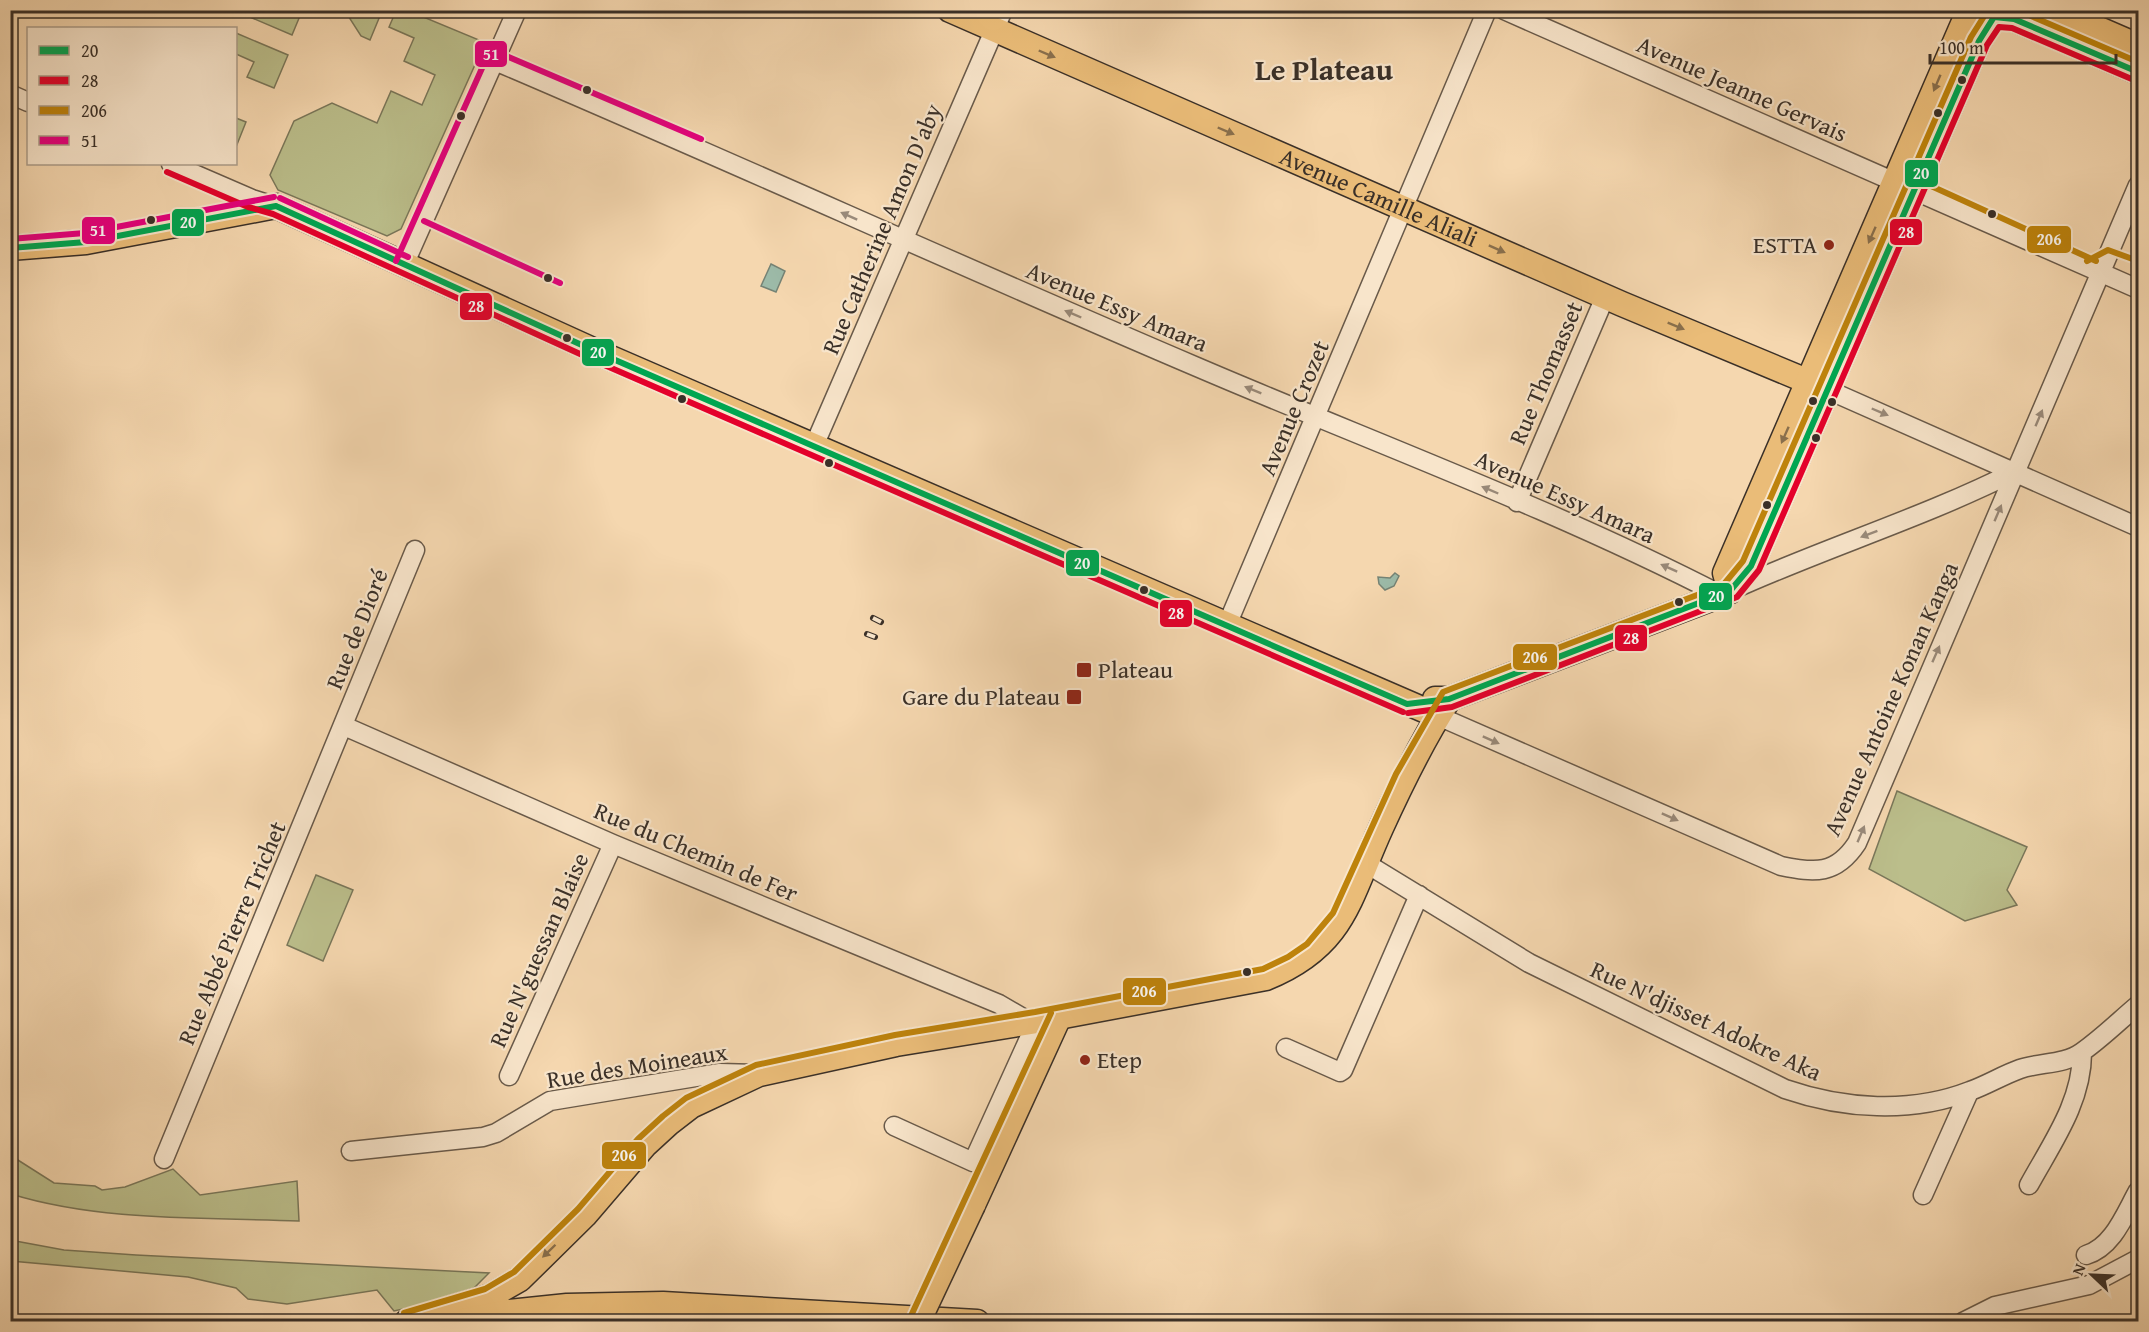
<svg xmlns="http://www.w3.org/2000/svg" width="2149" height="1332" font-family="'Gentium Book Plus',serif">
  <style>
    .green { fill: #bbbe8b; stroke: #7a775a; stroke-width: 1.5 }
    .water { fill: #9cbaa8; stroke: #758375; stroke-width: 1.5 }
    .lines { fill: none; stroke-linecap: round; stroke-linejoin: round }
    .minor-casing { stroke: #695a4a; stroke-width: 21 }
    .major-casing { stroke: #3a3028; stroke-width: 27 }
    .minor { stroke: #f8e5cb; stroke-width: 18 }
    .major { stroke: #eabc78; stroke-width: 24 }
    .rail-casing { stroke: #3a3028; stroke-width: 6 }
    .rail { stroke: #f8e5cb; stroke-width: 4; stroke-dasharray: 11; stroke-linecap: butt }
    .major-bridge-casing { stroke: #3a3028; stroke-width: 27; stroke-linecap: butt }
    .major-bridge { stroke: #eabc78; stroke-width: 24 }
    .bus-1-casing { stroke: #f8e5cb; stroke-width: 10 }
    .bus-2-casing { stroke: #f8e5cb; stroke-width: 10 }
    .bus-3-casing { stroke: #f8e5cb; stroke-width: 10 }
    .bus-4-casing { stroke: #f8e5cb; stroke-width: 10 }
    .bus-1 { stroke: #00a651; stroke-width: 6 }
    .bus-2 { stroke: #e4002b; stroke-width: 6 }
    .bus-3 { stroke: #be830c; stroke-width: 6 }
    .bus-4 { stroke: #e5007d; stroke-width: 6 }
    .oneway { fill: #896f4c }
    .oneway2 { fill: #998a7a }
    .bus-dot { fill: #3a3028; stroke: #f8e5cb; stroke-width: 2 }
    .poi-dot { fill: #8f2418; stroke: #f8e5cb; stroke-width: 2 }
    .labels { text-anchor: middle; stroke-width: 4.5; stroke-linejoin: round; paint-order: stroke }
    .street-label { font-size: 24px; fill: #3a3028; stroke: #f8e5cb }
    .poi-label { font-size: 24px; fill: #3a3028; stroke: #f8e5cb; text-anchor: end }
    .district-label { font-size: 30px; font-weight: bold; fill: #3a3028; stroke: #f8e5cb }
    .line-badge { stroke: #f8e5cb; stroke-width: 2 }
    .badge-label { font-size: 16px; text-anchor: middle; font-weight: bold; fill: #fff }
  </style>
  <rect width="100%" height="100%" fill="#f5d7af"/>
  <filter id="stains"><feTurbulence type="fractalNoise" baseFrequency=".00333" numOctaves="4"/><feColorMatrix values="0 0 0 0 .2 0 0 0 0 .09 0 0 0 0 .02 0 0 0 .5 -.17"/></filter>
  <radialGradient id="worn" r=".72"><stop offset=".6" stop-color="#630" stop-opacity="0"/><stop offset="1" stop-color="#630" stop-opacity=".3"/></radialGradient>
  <path class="green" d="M236 11H302L292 35Z
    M345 11H382L370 40 361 36Z
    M396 11H409L479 40 483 47 401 229 387 236 278 190 270 175 294 121 332 103 377 123 391 91 422 105 435 75 404 61 414 38 389 27Z
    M236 33 288 55 274 88 247 77 254 62 236 54Z
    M236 118 246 122 236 147Z
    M1897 791 2027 847 2007 890 2017 905 1965 921 1869 869Z
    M316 875 353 890 323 961 287 945Z
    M10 1155 54 1183 95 1186 102 1190 125 1187 173 1169 200 1195 297 1181 299 1221C204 1217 102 1222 11 1194Z
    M10 1240 64 1250 136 1255 489 1273 467 1295 394 1311 377 1290 287 1304 248 1299 236 1288 188 1277 11 1261Z"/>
  <path class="water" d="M771 264 785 271 776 292 761 286Z
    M1395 573 1399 576 1394 586 1385 590 1379 584 1378 577 1390 578Z"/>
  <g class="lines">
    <defs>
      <path id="minor" d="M1504 10 2138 289
        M495 61C730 161 962 267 1197 367 1372 442 1552 508 1721 595
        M10 94 28 102
        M171 164 252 199 274 206
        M404 265 517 10
        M1826 389 2138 527
        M814 446 1003 10
        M1517 502 1605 297
        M1734 589C1827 547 1925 517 2016 471
        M1227 625 1487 10
        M1438 716 1781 866C1815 873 1836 875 1857 843L2138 185
        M344 726 613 844 999 1004 1030 1022
        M1367 864 1529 963 1785 1089C1843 1109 1911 1114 1970 1091 1987 1085 2003 1075 2020 1069 2040 1062 2064 1065 2082 1052 2102 1038 2120 1020 2138 1005
        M1286 1048 1340 1072 1343 1070 1419 895
        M509 1076 613 844
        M894 1126 973 1162 1037 1021
        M351 1151 483 1137 496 1133 550 1101 720 1073 757 1074
        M164 1159 415 550
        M2029 1185C2052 1143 2082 1102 2082 1053
        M1923 1195 1969 1092
        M2086 1255C2113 1247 2125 1214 2138 1191
        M1963 1322 1995 1306 2089 1285 2138 1259"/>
      <g id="major">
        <path id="s1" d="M950 10 1622 304 1826 389"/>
        <path d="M2055 10 2138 46"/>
        <path d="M10 248 86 242 276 206 606 356 1438 716"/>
        <path d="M1730 591 1725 573 1969 10"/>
        <path d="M1435 699H1449L1721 595 1730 591 1751 566 1979 41 1994 17 2014 19 2138 72"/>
        <path d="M973 1205 1059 1017"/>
        <path d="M407 1322 489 1297 520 1279 585 1215 645 1145 669 1123 691 1106 759 1074 896 1044 1037 1021 1266 978C1345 946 1349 898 1381 828 1401 784 1423 739 1449 699"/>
        <path d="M458 1322 508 1312 567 1306 663 1304 977 1322"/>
      </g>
    </defs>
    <use href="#minor" class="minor-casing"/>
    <use href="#major" class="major-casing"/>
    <use href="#minor" class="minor"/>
    <use href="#major" class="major"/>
    <defs>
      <path id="rail" d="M873 618 881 622
        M867 634 875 637"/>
    </defs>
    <use href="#rail" class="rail-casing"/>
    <use href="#rail" class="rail"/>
    <defs>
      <path id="major-bridge" d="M918 1322 973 1205"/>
    </defs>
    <use href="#major-bridge" class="major-bridge-casing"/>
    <use href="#major-bridge" class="major-bridge"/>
    <defs>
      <path id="bus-1" d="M276 206 606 356 1407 704
        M10 248 86 242 276 206
        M1407 704 1449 699 1730 591 1751 566 1979 41 1994 17 2014 19 2138 72"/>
      <path id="bus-2" d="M167 172 248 207 273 214 602 364 1403 712
        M1408 713 1452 707 1737 597 1759 570 1987 45 1999 27 2012 28 2134 80"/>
      <path id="bus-3" d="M2017 10 2138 62
        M1920 181 2096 261
        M2087 261 2108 250 2138 261
        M404 1313 485 1289 514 1272 578 1209 638 1139 663 1116 686 1098 756 1065 895 1035 1035 1012 1263 969 1288 957 1307 944 1333 913 1396 774 1443 692 1718 587 1724 584 1743 561 1971 37 1988 10
        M910 1318 1051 1013"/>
      <path id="bus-4" d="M280 198 408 257
        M424 221 560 283
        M10 239 85 233 274 197
        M396 261 487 57 492 53H499L701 139"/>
    </defs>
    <use href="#bus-1" class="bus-1-casing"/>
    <use href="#bus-2" class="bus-2-casing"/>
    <use href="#bus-3" class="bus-3-casing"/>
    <use href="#bus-4" class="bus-4-casing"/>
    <use href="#bus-1" class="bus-1"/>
    <use href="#bus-2" class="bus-2"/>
    <use href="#bus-3" class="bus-3"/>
    <use href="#bus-4" class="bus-4"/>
  </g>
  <defs><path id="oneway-solid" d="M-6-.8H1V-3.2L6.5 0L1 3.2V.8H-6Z" transform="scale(1.5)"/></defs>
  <g class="oneway">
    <use href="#oneway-solid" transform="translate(1047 54) rotate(23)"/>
    <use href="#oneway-solid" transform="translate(1937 83) rotate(113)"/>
    <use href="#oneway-solid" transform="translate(1226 131) rotate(23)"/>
    <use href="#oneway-solid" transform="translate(1872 235) rotate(114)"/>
    <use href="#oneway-solid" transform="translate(1497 249) rotate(24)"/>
    <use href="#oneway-solid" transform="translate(1676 326) rotate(22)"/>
    <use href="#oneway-solid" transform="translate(1785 435) rotate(114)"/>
    <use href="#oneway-solid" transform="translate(549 1251) rotate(136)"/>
  </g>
  <g class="oneway2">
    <use href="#oneway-solid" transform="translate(849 216) rotate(-156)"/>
    <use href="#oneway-solid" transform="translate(1073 314) rotate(-157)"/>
    <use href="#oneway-solid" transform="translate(1253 390) rotate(-158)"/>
    <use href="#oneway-solid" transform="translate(1880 412) rotate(23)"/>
    <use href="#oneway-solid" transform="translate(2039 418) rotate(-67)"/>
    <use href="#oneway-solid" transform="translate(1490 490) rotate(-157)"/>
    <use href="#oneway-solid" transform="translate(1998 513) rotate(-67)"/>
    <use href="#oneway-solid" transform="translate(1869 534) rotate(159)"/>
    <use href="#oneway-solid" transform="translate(1669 568) rotate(-156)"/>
    <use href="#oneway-solid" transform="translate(1936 654) rotate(-66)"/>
    <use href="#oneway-solid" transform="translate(1491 740) rotate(24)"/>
    <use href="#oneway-solid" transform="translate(1670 817) rotate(24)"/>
    <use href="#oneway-solid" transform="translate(1861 834) rotate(-67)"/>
  </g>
  <g class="bus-dot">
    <circle cx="1962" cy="80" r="5"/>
    <circle cx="587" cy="90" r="5"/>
    <circle cx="1938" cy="113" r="5"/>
    <circle cx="461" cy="116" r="5"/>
    <circle cx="1992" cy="214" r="5"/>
    <circle cx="151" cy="220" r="5"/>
    <circle cx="548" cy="278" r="5"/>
    <circle cx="567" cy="338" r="5"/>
    <circle cx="682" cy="399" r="5"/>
    <circle cx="1813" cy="401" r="5"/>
    <circle cx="1832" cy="402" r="5"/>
    <circle cx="1816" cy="438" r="5"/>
    <circle cx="829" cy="463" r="5"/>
    <circle cx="1767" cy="505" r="5"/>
    <circle cx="1144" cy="590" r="5"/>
    <circle cx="1679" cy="602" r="5"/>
    <circle cx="1247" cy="972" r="5"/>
  </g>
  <g class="poi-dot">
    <circle cx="1829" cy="245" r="6"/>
    <rect x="1076" y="662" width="16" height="16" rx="3"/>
    <rect x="1066" y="689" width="16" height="16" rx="3"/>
    <circle cx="1085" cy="1060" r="6"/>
  </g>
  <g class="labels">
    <g class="street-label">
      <text transform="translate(1742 89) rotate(24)" y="8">Avenue Jeanne Gervais</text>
      <text dy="8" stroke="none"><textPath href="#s1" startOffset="468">Avenue Camille Aliali</textPath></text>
      <text transform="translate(882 229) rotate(-67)" y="8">Rue Catherine Amon D'aby</text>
      <text transform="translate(1117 307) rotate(23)" y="8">Avenue Essy Amara</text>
      <text transform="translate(1546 373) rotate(-67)" y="8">Rue Thomasset</text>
      <text transform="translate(1294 408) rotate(-67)" y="8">Avenue Crozet</text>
      <text transform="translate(1565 497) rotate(24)" y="8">Avenue Essy Amara</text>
      <text transform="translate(357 629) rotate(-68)" y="8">Rue de Dioré</text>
      <text transform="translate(1891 699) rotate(-66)" y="8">Avenue Antoine Konan Kanga</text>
      <text transform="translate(696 852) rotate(23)" y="8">Rue du Chemin de Fer</text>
      <text transform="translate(232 933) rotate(-67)" y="8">Rue Abbé Pierre Trichet</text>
      <text transform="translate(539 950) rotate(-66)" y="8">Rue N'guessan Blaise</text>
      <text transform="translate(1706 1021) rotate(25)" y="8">Rue N'djisset Adokre Aka</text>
      <text transform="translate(637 1066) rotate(-9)" y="8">Rue des Moineaux</text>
    </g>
    <g class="poi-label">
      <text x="1817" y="253">ESTTA</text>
      <text x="1098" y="678" text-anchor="start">Plateau</text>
      <text x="1060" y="705">Gare du Plateau</text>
      <text x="1097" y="1068" text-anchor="start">Etep</text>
    </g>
    <g class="district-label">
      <text x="1324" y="80">Le Plateau</text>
    </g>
  </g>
  <g class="line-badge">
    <rect x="474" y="40" width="34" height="28" rx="6" fill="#e5007d"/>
    <rect x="1904" y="159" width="35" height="29" rx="6" fill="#00a651"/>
    <rect x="171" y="208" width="34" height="29" rx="6" fill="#00a651"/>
    <rect x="81" y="216" width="35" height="29" rx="6" fill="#e5007d"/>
    <rect x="1889" y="218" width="34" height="28" rx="6" fill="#e4002b"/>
    <rect x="2026" y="225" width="46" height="29" rx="6" fill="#be830c"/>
    <rect x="459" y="292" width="34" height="29" rx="6" fill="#e4002b"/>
    <rect x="581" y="338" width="34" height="29" rx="6" fill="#00a651"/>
    <rect x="1065" y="549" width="35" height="28" rx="6" fill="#00a651"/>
    <rect x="1698" y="582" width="35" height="29" rx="6" fill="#00a651"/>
    <rect x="1159" y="599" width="34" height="29" rx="6" fill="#e4002b"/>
    <rect x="1614" y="624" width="34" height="28" rx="6" fill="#e4002b"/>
    <rect x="1512" y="643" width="46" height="28" rx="6" fill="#be830c"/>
    <rect x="1122" y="977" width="45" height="29" rx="6" fill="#be830c"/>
    <rect x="601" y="1141" width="46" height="29" rx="6" fill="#be830c"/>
  </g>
  <g class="badge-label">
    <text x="491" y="60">51</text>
    <text x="1921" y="179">20</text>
    <text x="188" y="228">20</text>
    <text x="98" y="236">51</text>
    <text x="1906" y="238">28</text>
    <text x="2049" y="245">206</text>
    <text x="476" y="312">28</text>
    <text x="598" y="358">20</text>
    <text x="1082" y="569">20</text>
    <text x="1716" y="602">20</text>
    <text x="1176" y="619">28</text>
    <text x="1631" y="644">28</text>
    <text x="1535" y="663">206</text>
    <text x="1144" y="997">206</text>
    <text x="624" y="1161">206</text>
  </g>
  <rect width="2149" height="1332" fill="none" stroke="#f5d7af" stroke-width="36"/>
  <rect x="12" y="12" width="2125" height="1308" fill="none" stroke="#3a3028" stroke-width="3"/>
  <rect x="18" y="18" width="2113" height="1296" fill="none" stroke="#3a3028" stroke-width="1.5"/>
  <rect x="27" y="27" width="210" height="138" fill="#f8e5cb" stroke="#ac9d8a" stroke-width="1.5"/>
  <rect x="39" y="46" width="30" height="9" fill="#00a651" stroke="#ac9d8a" stroke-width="1.5"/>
  <text x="81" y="57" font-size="18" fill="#3a3028">20</text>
  <rect x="39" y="76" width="30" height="9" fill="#e4002b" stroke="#ac9d8a" stroke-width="1.5"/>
  <text x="81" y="87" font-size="18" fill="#3a3028">28</text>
  <rect x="39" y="106" width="30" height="9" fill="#be830c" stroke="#ac9d8a" stroke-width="1.5"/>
  <text x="81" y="117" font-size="18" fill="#3a3028">206</text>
  <rect x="39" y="136" width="30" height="9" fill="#e5007d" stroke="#ac9d8a" stroke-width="1.5"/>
  <text x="81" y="147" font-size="18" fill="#3a3028">51</text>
  <g transform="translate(2092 1275) rotate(293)" stroke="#f8e5cb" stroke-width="4.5" paint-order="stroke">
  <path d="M0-4.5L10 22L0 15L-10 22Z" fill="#3a3028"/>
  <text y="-9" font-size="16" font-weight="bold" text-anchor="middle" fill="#3a3028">N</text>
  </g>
  <path d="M1930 54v9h186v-9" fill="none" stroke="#3a3028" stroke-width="3"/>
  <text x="1939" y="54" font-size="18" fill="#3a3028" stroke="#f8e5cb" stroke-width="4.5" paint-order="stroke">100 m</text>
  <rect width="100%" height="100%" filter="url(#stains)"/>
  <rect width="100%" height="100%" fill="url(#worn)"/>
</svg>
